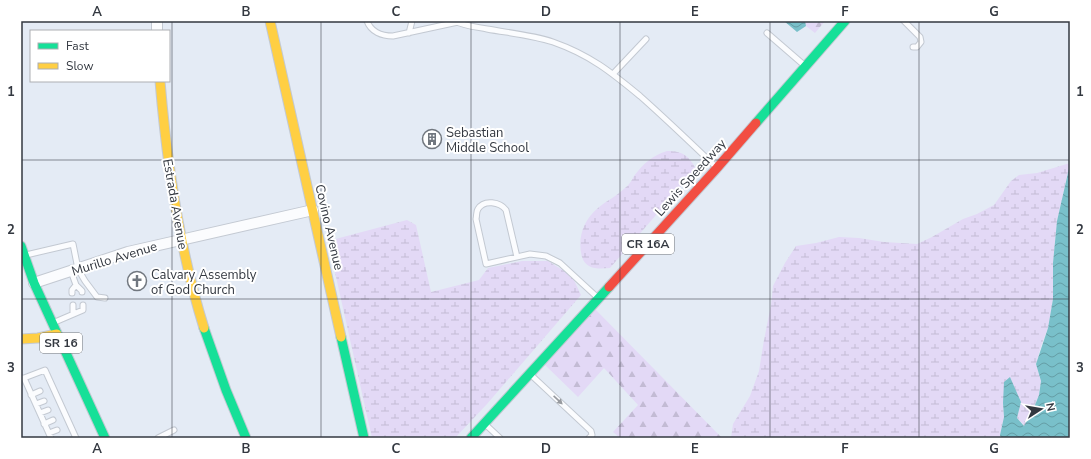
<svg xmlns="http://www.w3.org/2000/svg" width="1091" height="459" font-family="'Nunito Sans',sans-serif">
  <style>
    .forest { fill: url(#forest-firs) }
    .wetland { fill: url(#wetland-marsh) }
    .water { fill: url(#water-waves) }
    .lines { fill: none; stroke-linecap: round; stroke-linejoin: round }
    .lane-casing { stroke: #c3c9d2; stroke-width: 7 }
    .street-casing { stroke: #c3c9d2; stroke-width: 12 }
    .fast-casing { stroke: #c3c9d2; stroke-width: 11 }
    .slow-casing { stroke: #c3c9d2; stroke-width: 11 }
    .jam-casing { stroke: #c3c9d2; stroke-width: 11 }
    .lane { stroke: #fbfcfe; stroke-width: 5 }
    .street { stroke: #fbfcfe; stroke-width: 10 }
    .fast { stroke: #16e098; stroke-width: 9 }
    .slow { stroke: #ffcf43; stroke-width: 9 }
    .jam { stroke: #f24e42; stroke-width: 9 }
    .oneway { fill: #979a9f }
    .grid { fill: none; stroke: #333840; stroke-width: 1; stroke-opacity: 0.55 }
    .labels { text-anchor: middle; stroke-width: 4; stroke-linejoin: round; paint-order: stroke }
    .shield { fill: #fff; stroke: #707479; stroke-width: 1 }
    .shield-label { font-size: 12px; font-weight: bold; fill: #333840 }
    .poi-label { font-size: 13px; fill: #333840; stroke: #fff; text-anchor: start }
    .street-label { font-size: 13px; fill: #333840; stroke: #fff }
    .neatline { fill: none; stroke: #333840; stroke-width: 1.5 }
    .grid-label { font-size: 13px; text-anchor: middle; font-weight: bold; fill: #333840 }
  </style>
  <defs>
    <pattern id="forest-firs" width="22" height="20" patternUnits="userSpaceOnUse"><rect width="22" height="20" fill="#e3d9f6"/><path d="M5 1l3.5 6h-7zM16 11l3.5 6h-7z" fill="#c3bbd4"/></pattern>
    <pattern id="wetland-marsh" width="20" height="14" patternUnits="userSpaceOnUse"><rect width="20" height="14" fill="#e3d9f6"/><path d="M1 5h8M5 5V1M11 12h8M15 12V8" fill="none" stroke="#c3bbd4"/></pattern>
    <pattern id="water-waves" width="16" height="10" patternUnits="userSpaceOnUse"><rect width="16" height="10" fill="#79c0ca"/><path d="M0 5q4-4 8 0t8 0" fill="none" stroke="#649da5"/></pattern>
  </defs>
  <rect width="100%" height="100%" fill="#e4ebf5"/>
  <path class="forest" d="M805 21H825L815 33 806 26Z
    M595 309 722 438H620L613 432 638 405 604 368 578 397 544 364Z"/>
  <path class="wetland" d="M667 151C683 151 689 156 696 169L610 268C599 269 586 270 582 257 577 239 583 220 598 208 606 201 617 196 625 188 629 185 632 180 634 176 643 164 653 155 667 151Z
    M1070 163 1057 221 1053 263V299L1048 328 1041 346 1036 364 1041 381 1039 395 1035 405 1025 426 1017 418 1021 402 1003 403 1004 417 1000 435 1001 438H731L733 424 750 396 759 371 764 340 771 305 773 286 785 263 796 246 816 243 839 237 859 238 884 242 917 244 932 237 963 219 977 214 994 205 1011 181 1019 175 1037 173Z
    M407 220 416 225 431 292 479 280 488 268 522 261H548L572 276 581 295 487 404 455 438H372L328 241Z"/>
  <path class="water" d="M784 21H805L806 26 797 32Z
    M1070 164V438H1001L1000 435 1004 417 1003 403 1004 382 1010 377 1021 402 1017 418 1024 426 1035 405 1039 395 1041 381 1036 364 1048 328 1053 299V263L1057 221Z"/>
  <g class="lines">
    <defs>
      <path id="lane" d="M367 21C371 32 382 36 393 36L458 22
        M455 21C464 26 477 27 487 29 509 33 532 35 553 42 590 55 611 72 640 96 666 119 691 143 716 167
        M904 21 920 37 921 42 917 47H913
        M409 33 412 21
        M767 33 804 65
        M613 74 646 39
        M26 255 73 244 78 269 85 281 97 297 105 298
        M517 257 506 210C500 202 484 199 478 209 476 212 477 215 476 219L486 264 530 254 546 256 560 263 597 297
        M71 271 76 285 82 291V292
        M72 293V290L76 285
        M73 305V314
        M55 322 83 310V305
        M530 374 591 431 592 435 589 438
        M21 378H24L51 438
        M24 378 45 370 76 438
        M31 395 40 391
        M36 404 44 401
        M40 413 48 410
        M44 424 53 420
        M486 425 500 438
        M49 433 57 430
        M158 438 174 430"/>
      <path id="street" d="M157 21V31
        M34 283 128 252 313 210"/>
      <path id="fast" d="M756 123 845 21
        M21 246 34 283 105 438
        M204 328 226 390 246 438
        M341 337 364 438
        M471 438 609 287"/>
      <path id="slow" d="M270 21 341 337
        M160 81C167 165 179 248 204 328
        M21 339 38 338 57 334"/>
      <path id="jam" d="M609 287 717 168 756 123"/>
    </defs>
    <use href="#lane" class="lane-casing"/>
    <use href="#street" class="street-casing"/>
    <use href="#fast" class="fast-casing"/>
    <use href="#slow" class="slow-casing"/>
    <use href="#jam" class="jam-casing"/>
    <use href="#lane" class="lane"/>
    <use href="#street" class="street"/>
    <use href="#fast" class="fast"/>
    <use href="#slow" class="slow"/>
    <use href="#jam" class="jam"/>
  </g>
  <defs><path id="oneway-solid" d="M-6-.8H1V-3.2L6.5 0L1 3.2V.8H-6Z"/></defs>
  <use class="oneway" href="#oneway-solid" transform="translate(558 400) rotate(43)"/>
  <path class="grid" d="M172 21V438M321 21V438M471 21V438M620 21V438M770 21V438M919 21V438M21 160H1070M21 299H1070"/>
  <defs>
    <symbol id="building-ring" viewBox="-11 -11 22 22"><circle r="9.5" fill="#fff" stroke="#71777f" stroke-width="1.5"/><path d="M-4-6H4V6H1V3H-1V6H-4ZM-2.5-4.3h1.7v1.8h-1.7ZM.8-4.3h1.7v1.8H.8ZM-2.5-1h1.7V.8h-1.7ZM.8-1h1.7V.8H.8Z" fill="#71777f"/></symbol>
    <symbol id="church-ring" viewBox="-11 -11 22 22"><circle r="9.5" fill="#fff" stroke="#71777f" stroke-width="1.5"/><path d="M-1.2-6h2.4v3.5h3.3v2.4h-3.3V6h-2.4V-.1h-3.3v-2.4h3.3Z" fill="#71777f"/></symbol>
  </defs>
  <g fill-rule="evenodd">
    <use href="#building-ring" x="421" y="128" width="22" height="22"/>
    <use href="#church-ring" x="126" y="270" width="22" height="22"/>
  </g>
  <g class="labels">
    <g class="shield">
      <rect x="622" y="234" width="52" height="20" rx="3"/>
      <rect x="40" y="333" width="42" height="20" rx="3"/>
    </g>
    <g class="shield-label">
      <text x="648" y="248">CR 16A</text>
      <text x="61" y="347">SR 16</text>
    </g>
    <g class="poi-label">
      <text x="446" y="137">Sebastian<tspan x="446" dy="15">Middle School</tspan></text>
      <text x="151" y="279">Calvary Assembly<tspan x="151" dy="15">of God Church</tspan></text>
    </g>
    <g class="street-label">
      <text transform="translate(690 177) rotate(-48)" y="5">Lewis Speedway</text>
      <text transform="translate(176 204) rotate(80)" y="5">Estrada Avenue</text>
      <text transform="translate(330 227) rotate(77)" y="5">Covino Avenue</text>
      <text transform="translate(114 258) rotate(-17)" y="5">Murillo Avenue</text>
    </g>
  </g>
  <rect width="1091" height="459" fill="none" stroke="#ffffff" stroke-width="44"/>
  <rect x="30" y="30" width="140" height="52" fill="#ffffff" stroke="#adafb3"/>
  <rect x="38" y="43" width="20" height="6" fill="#16e098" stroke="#adafb3"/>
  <text x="66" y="50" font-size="12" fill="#333840">Fast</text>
  <rect x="38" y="63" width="20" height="6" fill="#ffcf43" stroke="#adafb3"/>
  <text x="66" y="70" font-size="12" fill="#333840">Slow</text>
  <g transform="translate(1041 409) rotate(78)" stroke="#ffffff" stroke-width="3" paint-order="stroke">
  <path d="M0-3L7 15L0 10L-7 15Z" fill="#333840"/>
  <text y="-6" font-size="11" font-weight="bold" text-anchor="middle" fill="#333840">N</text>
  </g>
  <rect x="22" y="22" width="1047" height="415" class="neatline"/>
  <g class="grid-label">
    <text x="97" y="16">A</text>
    <text x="246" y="16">B</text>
    <text x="396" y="16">C</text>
    <text x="546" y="16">D</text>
    <text x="695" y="16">E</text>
    <text x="845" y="16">F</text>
    <text x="994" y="16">G</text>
    <text x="11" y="96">1</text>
    <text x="1080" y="96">1</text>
    <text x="11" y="234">2</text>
    <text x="1080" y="234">2</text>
    <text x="11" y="372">3</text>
    <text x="1080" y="372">3</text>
    <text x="97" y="453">A</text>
    <text x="246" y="453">B</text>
    <text x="396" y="453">C</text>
    <text x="546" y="453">D</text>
    <text x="695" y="453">E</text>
    <text x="845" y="453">F</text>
    <text x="994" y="453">G</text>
  </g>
</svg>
